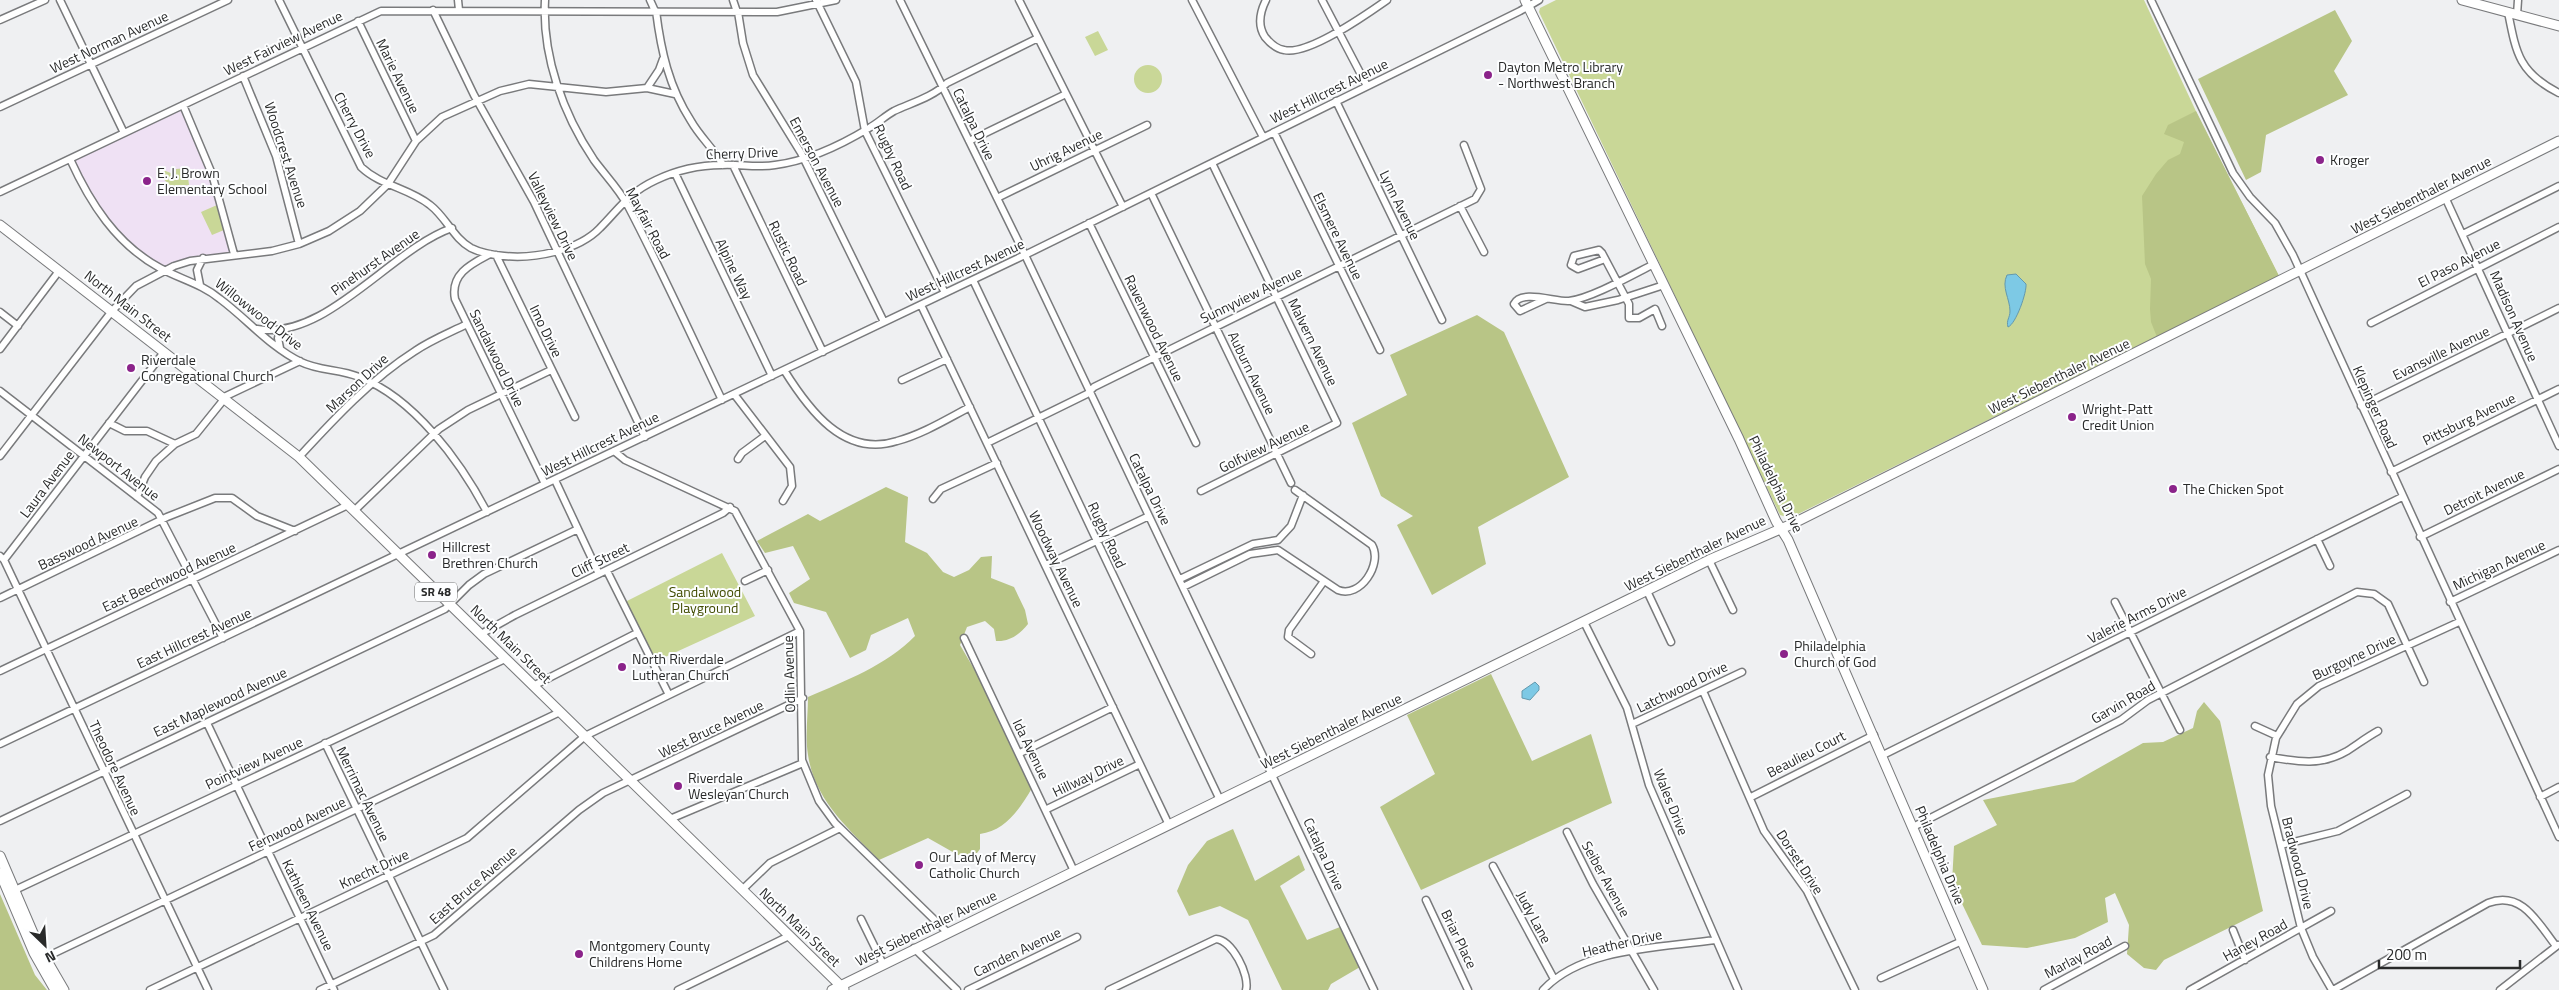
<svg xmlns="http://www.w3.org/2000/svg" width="2559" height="990" font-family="'Titillium Web',sans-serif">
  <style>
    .education { fill: #efe1f4 }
    .green { fill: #c9d797 }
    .forest { fill: #b8c586 }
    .water { fill: #7dc9e5; stroke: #6499ad }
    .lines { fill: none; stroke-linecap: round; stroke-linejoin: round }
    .minor-casing { stroke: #797a7c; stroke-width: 9 }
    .major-casing { stroke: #797a7c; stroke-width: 11 }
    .minor { stroke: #fff; stroke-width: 6 }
    .major { stroke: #fff; stroke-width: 9 }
    .poi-dot { fill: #8b238a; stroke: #fdfeff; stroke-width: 2 }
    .labels { text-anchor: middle; stroke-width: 4; stroke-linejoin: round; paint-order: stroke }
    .shield { fill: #fdfeff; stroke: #696a6a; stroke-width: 1 }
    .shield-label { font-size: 12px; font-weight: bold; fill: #292a2a }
    .street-label { font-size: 14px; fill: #292a2a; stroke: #fdfeff }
    .poi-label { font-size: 14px; fill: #292a2a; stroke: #fdfeff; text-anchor: start }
    .park-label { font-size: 14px; fill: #404b00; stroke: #fdfeff }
  </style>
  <rect width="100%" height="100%" fill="#eff0f2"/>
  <path class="education" d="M183 105 202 148 234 254 165 270 115 234 70 159Z"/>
  <path class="green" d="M1556 0H2144L2201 122 2279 276 1790 518 1780 515 1539 12 1540 8Z
    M1098 31 1108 50 1095 56 1085 37Z
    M1134 79a14 14 0 1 1 28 0a14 14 0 1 1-28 0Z
    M187 168 189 185 171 186 160 176 163 170 176 175V169Z
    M217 205 224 230 212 235 201 212Z
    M722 553 755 616 652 663 623 603Z"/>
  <path class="forest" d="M2335 10 2352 41 2334 71 2348 95 2266 135 2261 172 2246 180 2198 79Z
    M2196 111 2279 276 2157 337 2151 322 2150 309 2151 279 2145 264 2142 196 2156 174 2168 160 2180 154 2184 142 2164 134 2168 125Z
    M1477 315 1504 332 1569 477 1478 527 1486 564 1432 595 1397 525 1413 516 1381 496 1352 423 1407 395 1390 355Z
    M886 487 908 497 905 542 927 553 943 572 954 577 969 570 981 557 992 556 991 578 1014 587 1025 610 1028 624C1020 634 1010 642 996 641L994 629 985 621 967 627 960 645 977 674 1032 788C1020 809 1005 831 980 834V849L974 857 958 855 928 838 879 860C849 829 815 801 808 755 805 737 808 715 808 697 845 681 887 665 915 636L908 618 871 635 866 650 850 658 826 612 794 603 789 593 810 579 793 546 765 553 757 541 808 514 820 521Z
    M1491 674 1532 761 1591 734 1612 803 1421 890 1380 807 1435 774 1407 715Z
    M2204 702 2220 721 2263 911 2164 960 2156 970 2144 968 2127 954 2129 925 2115 893 2105 898 2108 922 2075 938 2027 948 1982 945 1952 883 1954 846 1997 825 1983 800 2074 782 2143 743 2163 742 2193 728 2197 711Z
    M1233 829 1255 881 1299 855 1305 870 1280 886 1307 940 1340 927 1360 967 1331 984 1328 990H1282L1248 920 1220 906 1189 916 1177 891 1188 865 1207 841Z
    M0 894 35 975 47 990H0Z"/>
  <path class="water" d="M2016 274 2026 284C2027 292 2016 324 2008 327 2006 320 2010 318 2010 311 2010 299 2001 287 2007 275Z
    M1535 682 1539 686V690L1530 700 1522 698V691Z"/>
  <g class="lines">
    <defs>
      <path id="minor" d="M60 0 124 133
        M279 0 361 167C381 186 409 188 430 205 446 217 454 239 471 248 481 253 493 255 504 256 534 259 578 251 600 228 620 208 628 193 656 180 677 170 699 165 722 165 740 164 757 168 775 165 807 161 841 145 869 128 878 123 885 116 894 111 911 103 933 97 947 83L1038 38
        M458 0 459 10
        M545 0C542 56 563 114 594 160 605 175 619 189 628 206 661 269 691 335 722 400
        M650 0 655 11
        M733 0 737 12
        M816 0 856 82 865 131 945 293
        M900 0 1025 255 1374 990
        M1019 0 1123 207
        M1192 0 1263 137
        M1266 0C1260 12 1257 25 1265 37 1270 43 1276 49 1284 50 1308 56 1367 14 1387 0
        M1322 0 1367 86
        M2151 0 2233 173 2250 197 2275 223 2293 255 2559 837
        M433 10 474 95 534 202 645 437
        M656 11C661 51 669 87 691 121 700 137 714 149 723 165
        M738 12 743 43 753 75 801 153 884 322
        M2508 12C2516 53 2519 73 2559 93
        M2517 15 2518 0
        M0 20 45 0
        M358 21 416 141
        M243 76 276 156 299 244
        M647 88 659 70 663 59
        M1336 101 1442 320
        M183 105 212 174 234 254
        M0 107 228 0
        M1274 132 1380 350
        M969 141 1066 94
        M70 159C90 203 116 244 160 268 180 279 202 284 220 299 247 319 270 347 301 362 319 371 340 369 359 377 414 398 460 461 487 512
        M733 165 823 352
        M675 173 772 376
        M0 192 381 11 777 12 836 0
        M1151 193 1291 483
        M2445 197 2559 446
        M997 198 1147 125
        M1460 206 1484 252
        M1089 223 1196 443
        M2463 234 2559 186
        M490 254C471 264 450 274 455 299L545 484
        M496 255 575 417
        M1605 259 1578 269 1571 265 1574 256 1599 250 1602 253 1629 304V318H1639L1655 309 1662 326
        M973 280 1220 800
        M200 285 197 270 203 258
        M1546 299 1520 311 1514 304C1521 289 1555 302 1569 301 1592 298 1632 275 1654 264
        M1571 301 1585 307 1618 300 1664 285
        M921 305 1169 825
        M0 312 18 326
        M2371 323 2559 227
        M257 329C326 341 391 249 452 228
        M280 331 278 338 280 348
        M0 349 59 271
        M784 370C809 410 844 458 897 441 923 434 947 419 970 407
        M902 380 947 359
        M0 391 158 513 223 638
        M734 394 790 467 792 486 783 501
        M224 397 300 361
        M2361 406 2559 308
        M109 423 125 431H147L175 444
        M987 443 1087 394 1094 387 1475 199 1481 189 1464 145
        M614 451 625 460 735 511 800 631 802 760 819 801 835 823 947 932
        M0 456 112 311 136 286 174 266 190 261 272 251 299 244 329 231 360 211 388 184 416 141 442 117 500 91 529 84 606 92 647 88 675 94
        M299 457C334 419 371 379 415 351 431 340 449 333 467 324
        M738 459 742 453 765 436
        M2391 472 2559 389
        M555 480 599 574
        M1201 491 1337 423 1212 163
        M137 497 145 477 156 461 175 444 196 434 225 398
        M933 499 941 489 997 463
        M354 511 439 429 468 410 551 370
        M2420 537 2559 469
        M2317 539 2330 566
        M0 556 4 560 208 990
        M4 560 164 352
        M1709 560 1733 610
        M1046 565 1149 516
        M607 571 669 695
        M1180 579 1253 544 1278 540 1291 526 1303 495
        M745 581 768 570
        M1183 587 1250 554 1278 550 1338 590C1360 599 1383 564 1372 545L1295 490
        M1647 591 1671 642
        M0 598 167 517 215 498H232L257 516 295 531
        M2115 602 2180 730
        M2450 602 2559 550
        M1584 622 1627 708 1649 785 1738 990
        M481 634 515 615 723 513 730 507
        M964 638 1074 871
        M1311 654 1288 637 1289 630 1324 581
        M0 671 348 505
        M533 686 637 633
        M1703 691 1764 831 1807 891 1855 990
        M207 723 334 990
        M1632 724 1742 672
        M2255 726 2277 736
        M325 743 444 990
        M0 744 1031 252 1520 11 1539 0
        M1020 753 1113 707
        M1883 755 2402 497
        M2270 757C2298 762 2322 766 2347 751 2358 744 2367 737 2378 731
        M1751 797 1874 735
        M2540 797 2559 787
        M1047 809 1140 764
        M670 819 803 763
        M0 821 445 609 469 585 484 574 578 529
        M1913 827 2121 720 2148 700 2357 592 2374 594 2388 604 2424 682
        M1567 832 1593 884 1654 990
        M2281 845 2338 831 2407 794
        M1493 866 1554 979
        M15 890 505 659
        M742 890 770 863 840 828
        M1426 900 1468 990
        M861 919 883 964
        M2233 930 2245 960
        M914 948 957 990
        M44 958 560 712
        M1881 978 1962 941
        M150 990 467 838 585 736 800 631
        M320 990 434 935 579 810 603 793 803 698
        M678 990 789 936
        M968 990 1077 937
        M1109 990 1216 939C1232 940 1250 975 1246 990
        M1543 990C1583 947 1661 948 1715 940
        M2044 990 2125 946
        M2190 990 2331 911
        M2332 990 2313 957 2301 928 2271 806 2268 775 2276 738 2297 704 2319 686 2459 622
        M2333 990 2488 903C2522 890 2538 923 2556 946
        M2500 990 2558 945"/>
      <path id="major" d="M1525 0 1739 439 1776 521 1788 540 1983 990
        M2462 0 2559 26
        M0 225 299 457 844 989
        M0 856 39 947 64 990
        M0 873 34 953 55 990
        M832 990 1709 560 1792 524 2559 141"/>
    </defs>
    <use href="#minor" class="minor-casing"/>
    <use href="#major" class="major-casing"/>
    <use href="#minor" class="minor"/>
    <use href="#major" class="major"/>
  </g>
  <g class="poi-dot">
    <circle cx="1488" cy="75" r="5"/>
    <circle cx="2320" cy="160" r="5"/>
    <circle cx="147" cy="181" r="5"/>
    <circle cx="131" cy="368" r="5"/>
    <circle cx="2072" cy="417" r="5"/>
    <circle cx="2173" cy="489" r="5"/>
    <circle cx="432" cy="555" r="5"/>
    <circle cx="1784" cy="654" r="5"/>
    <circle cx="622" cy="667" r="5"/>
    <circle cx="678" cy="786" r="5"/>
    <circle cx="919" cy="865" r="5"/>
    <circle cx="579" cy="954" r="5"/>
  </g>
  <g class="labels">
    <rect class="shield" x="415" y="582.5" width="42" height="19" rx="4"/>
    <g class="shield-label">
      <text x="436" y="596">SR 48</text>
    </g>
    <g class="street-label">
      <text transform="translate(109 42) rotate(-25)" y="5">West Norman Avenue</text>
      <text transform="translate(283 43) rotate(-26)" y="5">West Fairview Avenue</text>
      <text transform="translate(398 76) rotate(64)" y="5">Marie Avenue</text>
      <text transform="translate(1329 91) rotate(-26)" y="5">West Hillcrest Avenue</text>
      <text transform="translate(974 124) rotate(64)" y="5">Catalpa Drive</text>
      <text transform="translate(355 125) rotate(62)" y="5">Cherry Drive</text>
      <text transform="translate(1066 150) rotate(-26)" y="5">Uhrig Avenue</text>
      <text transform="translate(742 153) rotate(-2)" y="5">Cherry Drive</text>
      <text transform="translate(286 155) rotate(72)" y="5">Woodcrest Avenue</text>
      <text transform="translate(893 157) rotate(65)" y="5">Rugby Road</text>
      <text transform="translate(817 162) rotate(62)" y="5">Emerson Avenue</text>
      <text transform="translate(2421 195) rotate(-27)" y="5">West Siebenthaler Avenue</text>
      <text transform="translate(1400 205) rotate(64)" y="5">Lynn Avenue</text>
      <text transform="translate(553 216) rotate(64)" y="5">Valleyview Drive</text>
      <text transform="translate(648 223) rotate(62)" y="5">Mayfair Road</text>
      <text transform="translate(1338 236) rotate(64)" y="5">Elsmere Avenue</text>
      <text transform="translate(788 253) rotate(64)" y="5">Rustic Road</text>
      <text transform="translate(375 262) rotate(-35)" y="5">Pinehurst Avenue</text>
      <text transform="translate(2459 263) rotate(-27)" y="5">El Paso Avenue</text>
      <text transform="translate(734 269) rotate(64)" y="5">Alpine Way</text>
      <text transform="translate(965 270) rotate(-25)" y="5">West Hillcrest Avenue</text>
      <text transform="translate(1251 295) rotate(-26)" y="5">Sunnyview Avenue</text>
      <text transform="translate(128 306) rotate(38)" y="5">North Main Street</text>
      <text transform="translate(259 314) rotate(38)" y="5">Willowwood Drive</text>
      <text transform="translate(2514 316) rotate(66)" y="5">Madison Avenue</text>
      <text transform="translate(1154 328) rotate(64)" y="5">Ravenwood Avenue</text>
      <text transform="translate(546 331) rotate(64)" y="5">Imo Drive</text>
      <text transform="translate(1313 342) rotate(64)" y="5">Malvern Avenue</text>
      <text transform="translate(2441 353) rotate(-26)" y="5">Evansville Avenue</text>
      <text transform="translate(497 358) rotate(64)" y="5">Sandalwood Drive</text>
      <text transform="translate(1252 373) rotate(64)" y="5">Auburn Avenue</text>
      <text transform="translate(2059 376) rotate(-26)" y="5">West Siebenthaler Avenue</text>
      <text transform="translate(357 383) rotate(-43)" y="5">Marson Drive</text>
      <text transform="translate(2375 407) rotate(66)" y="5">Klepinger Road</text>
      <text transform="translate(2469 419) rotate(-26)" y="5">Pittsburg Avenue</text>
      <text transform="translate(600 444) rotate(-26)" y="5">West Hillcrest Avenue</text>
      <text transform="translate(1264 447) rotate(-26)" y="5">Golfview Avenue</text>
      <text transform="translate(119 467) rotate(38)" y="5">Newport Avenue</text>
      <text transform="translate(47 484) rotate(-53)" y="5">Laura Avenue</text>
      <text transform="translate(1776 484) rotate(64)" y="5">Philadelphia Drive</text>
      <text transform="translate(1150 489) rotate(64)" y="5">Catalpa Drive</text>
      <text transform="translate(2484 492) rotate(-26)" y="5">Detroit Avenue</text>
      <text transform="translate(1107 535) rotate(65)" y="5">Rugby Road</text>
      <text transform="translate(88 543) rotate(-25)" y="5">Basswood Avenue</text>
      <text transform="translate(1695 553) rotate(-26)" y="5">West Siebenthaler Avenue</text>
      <text transform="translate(1056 559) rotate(64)" y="5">Woodway Avenue</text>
      <text transform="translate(600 560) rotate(-26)" y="5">Cliff Street</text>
      <text transform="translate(2499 565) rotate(-25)" y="5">Michigan Avenue</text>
      <text transform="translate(169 577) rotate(-25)" y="5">East Beechwood Avenue</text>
      <text transform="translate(2137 615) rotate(-27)" y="5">Valerie Arms Drive</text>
      <text transform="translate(194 638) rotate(-25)" y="5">East Hillcrest Avenue</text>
      <text transform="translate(511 644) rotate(44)" y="5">North Main Street</text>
      <text transform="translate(2354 657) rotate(-25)" y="5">Burgoyne Drive</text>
      <text transform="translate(789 674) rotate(-92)" y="5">Odlin Avenue</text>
      <text transform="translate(1682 687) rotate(-26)" y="5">Latchwood Drive</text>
      <text transform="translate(220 702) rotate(-25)" y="5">East Maplewood Avenue</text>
      <text transform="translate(2123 702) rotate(-30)" y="5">Garvin Road</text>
      <text transform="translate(711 729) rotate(-26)" y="5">West Bruce Avenue</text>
      <text transform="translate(1331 731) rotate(-26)" y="5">West Siebenthaler Avenue</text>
      <text transform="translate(1031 749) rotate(64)" y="5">Ida Avenue</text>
      <text transform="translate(1806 754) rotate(-27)" y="5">Beaulieu Court</text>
      <text transform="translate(254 763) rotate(-25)" y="5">Pointview Avenue</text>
      <text transform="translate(115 768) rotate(65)" y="5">Theodore Avenue</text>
      <text transform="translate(1088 776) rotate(-26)" y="5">Hillway Drive</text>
      <text transform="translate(363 794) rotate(64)" y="5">Merrimac Avenue</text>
      <text transform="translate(1671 802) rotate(68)" y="5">Wales Drive</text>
      <text transform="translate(297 824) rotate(-26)" y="5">Fernwood Avenue</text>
      <text transform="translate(1324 854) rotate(65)" y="5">Catalpa Drive</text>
      <text transform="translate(1940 855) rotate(67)" y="5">Philadelphia Drive</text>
      <text transform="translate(1800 862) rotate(57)" y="5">Dorset Drive</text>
      <text transform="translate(2298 863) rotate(76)" y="5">Bradwood Drive</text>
      <text transform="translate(374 869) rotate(-25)" y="5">Knecht Drive</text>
      <text transform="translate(1606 879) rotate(61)" y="5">Seiber Avenue</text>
      <text transform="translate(473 885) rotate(-41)" y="5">East Bruce Avenue</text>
      <text transform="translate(308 905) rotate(64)" y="5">Kathleen Avenue</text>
      <text transform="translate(1534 917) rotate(62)" y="5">Judy Lane</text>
      <text transform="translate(800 927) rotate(44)" y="5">North Main Street</text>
      <text transform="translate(926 928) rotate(-26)" y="5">West Siebenthaler Avenue</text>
      <text transform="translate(1459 939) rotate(64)" y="5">Briar Place</text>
      <text transform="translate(2255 940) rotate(-29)" y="5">Haney Road</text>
      <text transform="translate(1622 943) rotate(-13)" y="5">Heather Drive</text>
      <text transform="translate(1017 952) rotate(-26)" y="5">Camden Avenue</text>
      <text transform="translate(2078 957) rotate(-28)" y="5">Marlay Road</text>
    </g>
    <g class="poi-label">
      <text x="1498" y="72">Dayton Metro Library<tspan x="1498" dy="16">- Northwest Branch</tspan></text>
      <text x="2330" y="165">Kroger</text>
      <text x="157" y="178">E. J. Brown<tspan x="157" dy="16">Elementary School</tspan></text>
      <text x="141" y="365">Riverdale<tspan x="141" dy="16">Congregational Church</tspan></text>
      <text x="2082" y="414">Wright-Patt<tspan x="2082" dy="16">Credit Union</tspan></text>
      <text x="2183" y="494">The Chicken Spot</text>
      <text x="442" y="552">Hillcrest<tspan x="442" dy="16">Brethren Church</tspan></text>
      <text x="1794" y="651">Philadelphia<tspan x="1794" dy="16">Church of God</tspan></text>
      <text x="632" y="664">North Riverdale<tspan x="632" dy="16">Lutheran Church</tspan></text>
      <text x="688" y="783">Riverdale<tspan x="688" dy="16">Wesleyan Church</tspan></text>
      <text x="929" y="862">Our Lady of Mercy<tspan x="929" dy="16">Catholic Church</tspan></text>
      <text x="589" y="951">Montgomery County<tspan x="589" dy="16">Childrens Home</tspan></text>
    </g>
    <g class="park-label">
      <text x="705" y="597">Sandalwood<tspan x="705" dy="16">Playground</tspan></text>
    </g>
  </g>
  <g transform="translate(45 945) rotate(155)" stroke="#fdfeff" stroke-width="4" paint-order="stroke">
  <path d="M0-4L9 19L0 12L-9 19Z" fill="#292a2a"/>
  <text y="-8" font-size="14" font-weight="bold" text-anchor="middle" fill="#292a2a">N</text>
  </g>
  <path d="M2379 960v8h141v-8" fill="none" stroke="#292a2a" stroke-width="2.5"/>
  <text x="2386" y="960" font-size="15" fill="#292a2a" stroke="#fdfeff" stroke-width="4" paint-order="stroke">200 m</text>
</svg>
